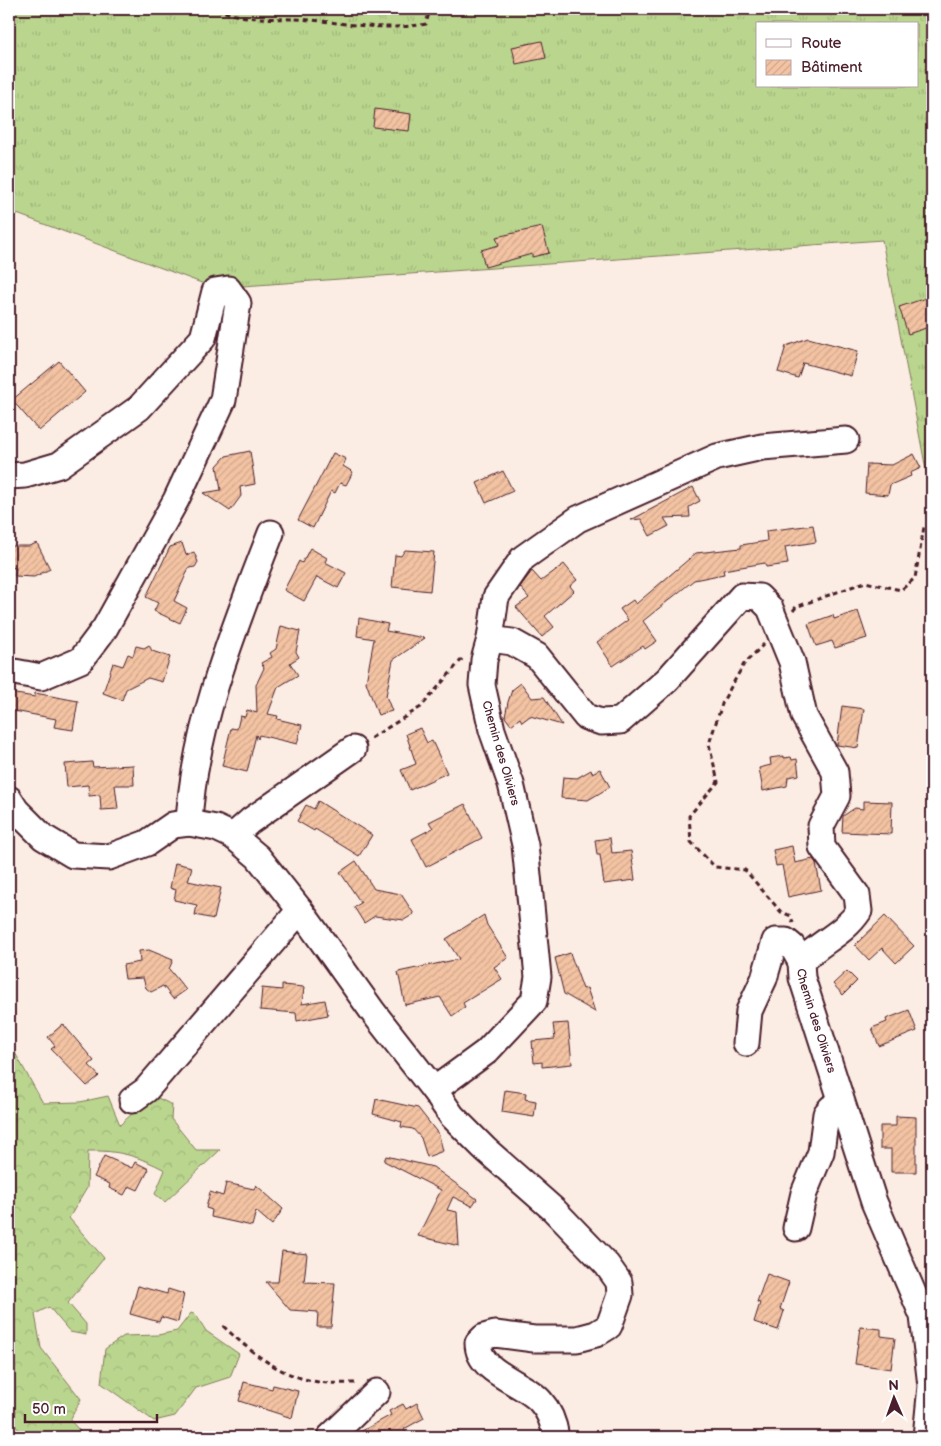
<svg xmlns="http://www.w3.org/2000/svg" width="941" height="1446" font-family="'Balsamiq Sans',sans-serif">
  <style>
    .grass { fill: url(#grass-tufts); stroke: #827a5c; fill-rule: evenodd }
    .forest { fill: url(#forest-crowns); stroke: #827a5c }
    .building { fill: url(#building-hatch); stroke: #4a1f2b }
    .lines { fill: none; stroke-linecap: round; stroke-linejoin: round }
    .minor-casing { stroke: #4a1f2b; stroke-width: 29 }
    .path { stroke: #4a1f2b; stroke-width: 3; stroke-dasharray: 5 4; stroke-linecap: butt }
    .minor { stroke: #fff; stroke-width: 25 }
    .labels { text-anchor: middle; stroke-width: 5; stroke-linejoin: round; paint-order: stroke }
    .street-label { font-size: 12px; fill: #4a1f2b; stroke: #fff }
  </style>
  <defs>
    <pattern id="grass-tufts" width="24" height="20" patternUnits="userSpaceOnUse" patternTransform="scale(1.25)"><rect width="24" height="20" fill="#bad68e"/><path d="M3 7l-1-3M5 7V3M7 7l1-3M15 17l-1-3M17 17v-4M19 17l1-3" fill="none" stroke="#a1b77b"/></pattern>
    <pattern id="forest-crowns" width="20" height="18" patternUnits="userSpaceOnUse" patternTransform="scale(1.25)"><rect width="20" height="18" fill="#bad68e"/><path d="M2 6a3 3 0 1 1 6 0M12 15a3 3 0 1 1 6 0" fill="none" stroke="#a1b77b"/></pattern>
    <pattern id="building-hatch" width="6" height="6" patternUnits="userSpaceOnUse" patternTransform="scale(1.25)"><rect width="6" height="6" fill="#f3c3a3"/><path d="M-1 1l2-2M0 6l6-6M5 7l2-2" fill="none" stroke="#d2a78c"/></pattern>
  </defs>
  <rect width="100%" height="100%" fill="#fbede3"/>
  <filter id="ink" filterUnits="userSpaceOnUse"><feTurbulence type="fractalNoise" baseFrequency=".02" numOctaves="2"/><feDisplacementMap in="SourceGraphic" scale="10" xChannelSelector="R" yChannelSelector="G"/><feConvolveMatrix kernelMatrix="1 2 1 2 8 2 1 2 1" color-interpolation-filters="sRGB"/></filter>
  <g filter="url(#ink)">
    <path class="grass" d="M9 9H932V501L882 240 215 288 9 211ZM757 24H917V86H757Z"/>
    <path class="forest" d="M9 1042 43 1103 80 1102 108 1096 120 1125 152 1095 172 1105 171 1119 196 1150H220L165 1202 155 1194 165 1170C138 1156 119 1150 88 1151L87 1188 69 1218 104 1258 68 1303 86 1324V1335L70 1332 49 1307 35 1314 41 1348 81 1399 70 1420 85 1437H25L9 1418Z
      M191 1313 196 1315 206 1331 239 1354 230 1377 196 1388 175 1416 154 1421 101 1383 105 1349 124 1336 158 1335 177 1331Z"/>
    <path class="building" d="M542 41 546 58 516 64 512 47Z
      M375 109 411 114 409 131 373 127Z
      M542 227 549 253 532 257V254L485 267 481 250 499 245 496 237Z
      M932 296V326L908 334 899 307Z
      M808 338 858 351 851 376 803 363 798 378 778 372 786 346Z
      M59 361 85 392 39 431 12 400Z
      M250 451 255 484 240 487 241 496 230 511 203 493 221 490 217 466 226 456Z
      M333 453 346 459 343 466 353 472 346 485 340 483 335 493 331 491 313 528 298 520Z
      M914 454 921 468 910 473 911 476 890 485 888 495 865 493 867 464 892 465Z
      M503 471 513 491 486 503 477 483Z
      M693 487 700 501 689 507 690 517 664 518 669 526 650 536 641 519 631 520Z
      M813 525 816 542 785 547 788 564 766 567 765 563 723 570 724 574 694 580 643 621 657 641 645 649 643 646 613 666 597 642 628 620 620 609 633 600 636 604 696 553 741 548V545L767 541 766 531Z
      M37 543 50 569 34 577 15 576 16 568 9 567V546H29Z
      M182 543 186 555 194 552 198 562 195 567 189 568 174 601 187 608 180 623 154 611 158 603 146 597 170 547Z
      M310 548 327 558 325 562 346 573 338 588 317 577 304 601 284 590 299 561 302 563Z
      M405 550 434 552 430 591 392 587 395 555 401 556Z
      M564 564 577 580 570 586 574 591 545 616 554 627 542 637 516 607 529 598 520 587 532 571 541 581Z
      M858 611 867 638 835 648 832 641 816 646 808 624 833 615 834 619Z
      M359 618 388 624 386 631 425 638 393 660 386 696 392 711 378 715 366 682 374 639 357 636Z
      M281 626 300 631 296 652 299 657 290 663 298 675 278 687 268 714 278 716 277 719 302 725 297 744 259 735 258 739 256 735 247 772 222 766 231 728 237 729 240 716 245 717 247 710 257 713 256 685 264 668 261 663 272 657 270 653 276 649Z
      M149 645 152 651 170 657 162 682 148 678 126 689 122 700 103 693 113 663 123 666 128 654 133 656 136 646 144 648Z
      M521 683 532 698 544 697 562 725 530 716 522 722 520 718 511 725 505 717 508 702 512 690Z
      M9 693 35 697V693L78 701 73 730 54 727 56 719 9 710Z
      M842 706 864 709 858 748 837 745Z
      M420 728 427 743 432 741 447 773 410 790 401 770 416 764 406 734Z
      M784 756V758L791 757 792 760 797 759 799 775 788 777 787 786 763 791 759 768 771 765 770 758Z
      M92 762 93 767 133 765 134 785H115L118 809 101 810 100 795 89 796 88 785 67 787 65 764Z
      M600 769 610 787 588 800 561 798 563 777 577 778 591 770 592 773Z
      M318 801 372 835 359 856 315 829 314 831 297 821 306 805 314 809Z
      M863 801 892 802 891 834 842 832 843 816 855 808 863 809Z
      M465 804 482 838 426 867 412 839 433 828 429 822Z
      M610 838 612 853 631 851 635 880 604 884 600 855H597L595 840Z
      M792 846 795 863 813 859 816 863 821 890 788 897 782 865 776 866 773 850Z
      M356 861 374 889 401 894 414 914 404 920 375 916 364 923 354 907 361 903 340 872Z
      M175 863 192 867 188 881 221 888 214 919 195 915 197 905 174 900 176 890 170 888Z
      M484 915 487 925 508 958 494 967 502 979 463 1003 465 1007 452 1016 440 997 405 1005 398 972 459 959 446 939Z
      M885 916 914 946 896 963 882 948 869 960 855 945Z
      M149 950 173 960 169 969 186 990 173 999 163 986 151 992 146 988 143 978 125 979 123 965 140 962 139 951Z
      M570 953 583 989 587 988 595 1012 564 994 555 958Z
      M847 971 857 981 843 995 833 984Z
      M282 985 304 987 302 1004 325 1000 328 1015 297 1021 296 1013 260 1010 262 988 282 990Z
      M909 1010 917 1031 879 1046 872 1028 887 1022 886 1019Z
      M568 1023 572 1064 542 1067V1062L534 1063 532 1041 555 1039 553 1024Z
      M63 1024 94 1061 89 1065 99 1076 87 1086 51 1049 55 1046 48 1037Z
      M505 1090 526 1093 525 1099 536 1101 534 1117 502 1112Z
      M376 1099 418 1108 439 1135 443 1151 427 1157 421 1138 413 1129 401 1127 402 1122 373 1114Z
      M896 1116 916 1117V1172H891V1149H880V1126H896Z
      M104 1156 132 1168 135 1162 149 1169 138 1190 129 1186 124 1195 109 1188 110 1184 94 1177Z
      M386 1156 433 1167 477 1199 472 1206 453 1197 447 1210 457 1212 459 1246 418 1236 441 1190 384 1161Z
      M226 1183 254 1189 256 1185 283 1209 272 1225 256 1211 252 1226 211 1217 212 1210 206 1208 210 1192 223 1196Z
      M282 1251 307 1254 304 1282 335 1283 331 1327H317L318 1312 290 1310 266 1282H278Z
      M767 1274 789 1282 780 1309 784 1311 778 1330 754 1322 760 1303 757 1302Z
      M138 1286 167 1294 168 1289 184 1294 178 1322 161 1317 159 1322 130 1314Z
      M860 1327 881 1329V1336L895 1338 891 1369 855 1364Z
      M244 1382 272 1389 273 1385 298 1391 292 1418 239 1401Z
      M417 1403 424 1418 404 1429 406 1433 397 1437H351L391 1415 389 1411 403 1404 406 1409Z"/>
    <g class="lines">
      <defs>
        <g id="minor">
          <path d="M9 476 25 475 59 465 139 408 203 338 215 291 228 289 238 303 223 400 176 500 105 628 81 660 41 677 9 671"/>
          <path d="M490 639 496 597 523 558 578 519 717 457 762 447 846 440"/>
          <path id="s1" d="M9 799 16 810 43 837 73 855 109 857 147 843 173 825 189 823 216 828 233 836 258 857 300 910 373 1012 434 1090 486 1052 534 1001 538 977 525 845 511 784 492 730 482 685 484 660 490 639 512 642 537 656 586 717 601 722 620 721 667 680 742 596 759 597 770 608 792 662 804 716 835 772 837 796 821 826 822 847 857 895 859 911C843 935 819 942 801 962L802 978 874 1202 923 1316 931 1386 926 1437"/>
          <path d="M189 823C194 725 236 624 271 533"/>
          <path d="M233 836 250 821 353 749"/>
          <path d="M746 1043 749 1011 764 979 775 941H786L792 946 801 962"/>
          <path d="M434 1090 452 1116 485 1149 554 1210 607 1265 619 1282 620 1295 609 1326 596 1334 577 1339H534L495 1334 484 1337 478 1343C478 1373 524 1382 541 1402 550 1412 554 1424 556 1437"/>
          <path d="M132 1100 146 1090 300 910"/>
          <path d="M796 1228 804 1193 821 1152 826 1114 831 1108 841 1103"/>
          <path d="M330 1437 377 1392"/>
        </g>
      </defs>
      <use href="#minor" class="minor-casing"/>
      <path class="path" d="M216 9C247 22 277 17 311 20 351 24 385 31 426 24L430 9
        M793 611 796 607 865 582 901 590 915 578 924 527 932 524
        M764 644 744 664 723 701 709 744 718 782 689 816 691 842 715 867 745 870 781 912 791 916 793 923
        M371 738 421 707 463 658
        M223 1326C251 1352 279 1376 318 1382 331 1384 345 1383 357 1383"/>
      <use href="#minor" class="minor"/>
    </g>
  </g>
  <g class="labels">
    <g class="street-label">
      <text transform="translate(501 753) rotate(74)" y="4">Chemin des Oliviers</text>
      <text dy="4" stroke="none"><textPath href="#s1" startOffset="1928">Chemin des Oliviers</textPath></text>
    </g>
  </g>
  <rect width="941" height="1446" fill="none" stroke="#fff" stroke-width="30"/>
  <rect x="15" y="15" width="911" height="1416" fill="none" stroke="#4a1f2b" stroke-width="2" filter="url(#ink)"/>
  <rect x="756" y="22" width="162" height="65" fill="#ffffff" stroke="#b7a5aa"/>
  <rect x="766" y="39" width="25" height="8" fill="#ffffff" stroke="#b7a5aa"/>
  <text x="801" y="48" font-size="15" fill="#4a1f2b">Route</text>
  <rect x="766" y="60" width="25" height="15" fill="url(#building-hatch)" stroke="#b7a5aa"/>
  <text x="801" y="72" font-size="15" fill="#4a1f2b">Bâtiment</text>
  <g transform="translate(894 1398) rotate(358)" stroke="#ffffff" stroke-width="4" paint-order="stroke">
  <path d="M0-4L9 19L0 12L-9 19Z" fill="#4a1f2b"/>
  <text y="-8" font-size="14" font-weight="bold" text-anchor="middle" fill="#4a1f2b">N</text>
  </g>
  <path d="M25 1414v8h132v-8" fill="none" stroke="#4a1f2b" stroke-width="2.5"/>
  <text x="32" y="1414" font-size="15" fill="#4a1f2b" stroke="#ffffff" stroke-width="4" paint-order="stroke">50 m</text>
</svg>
